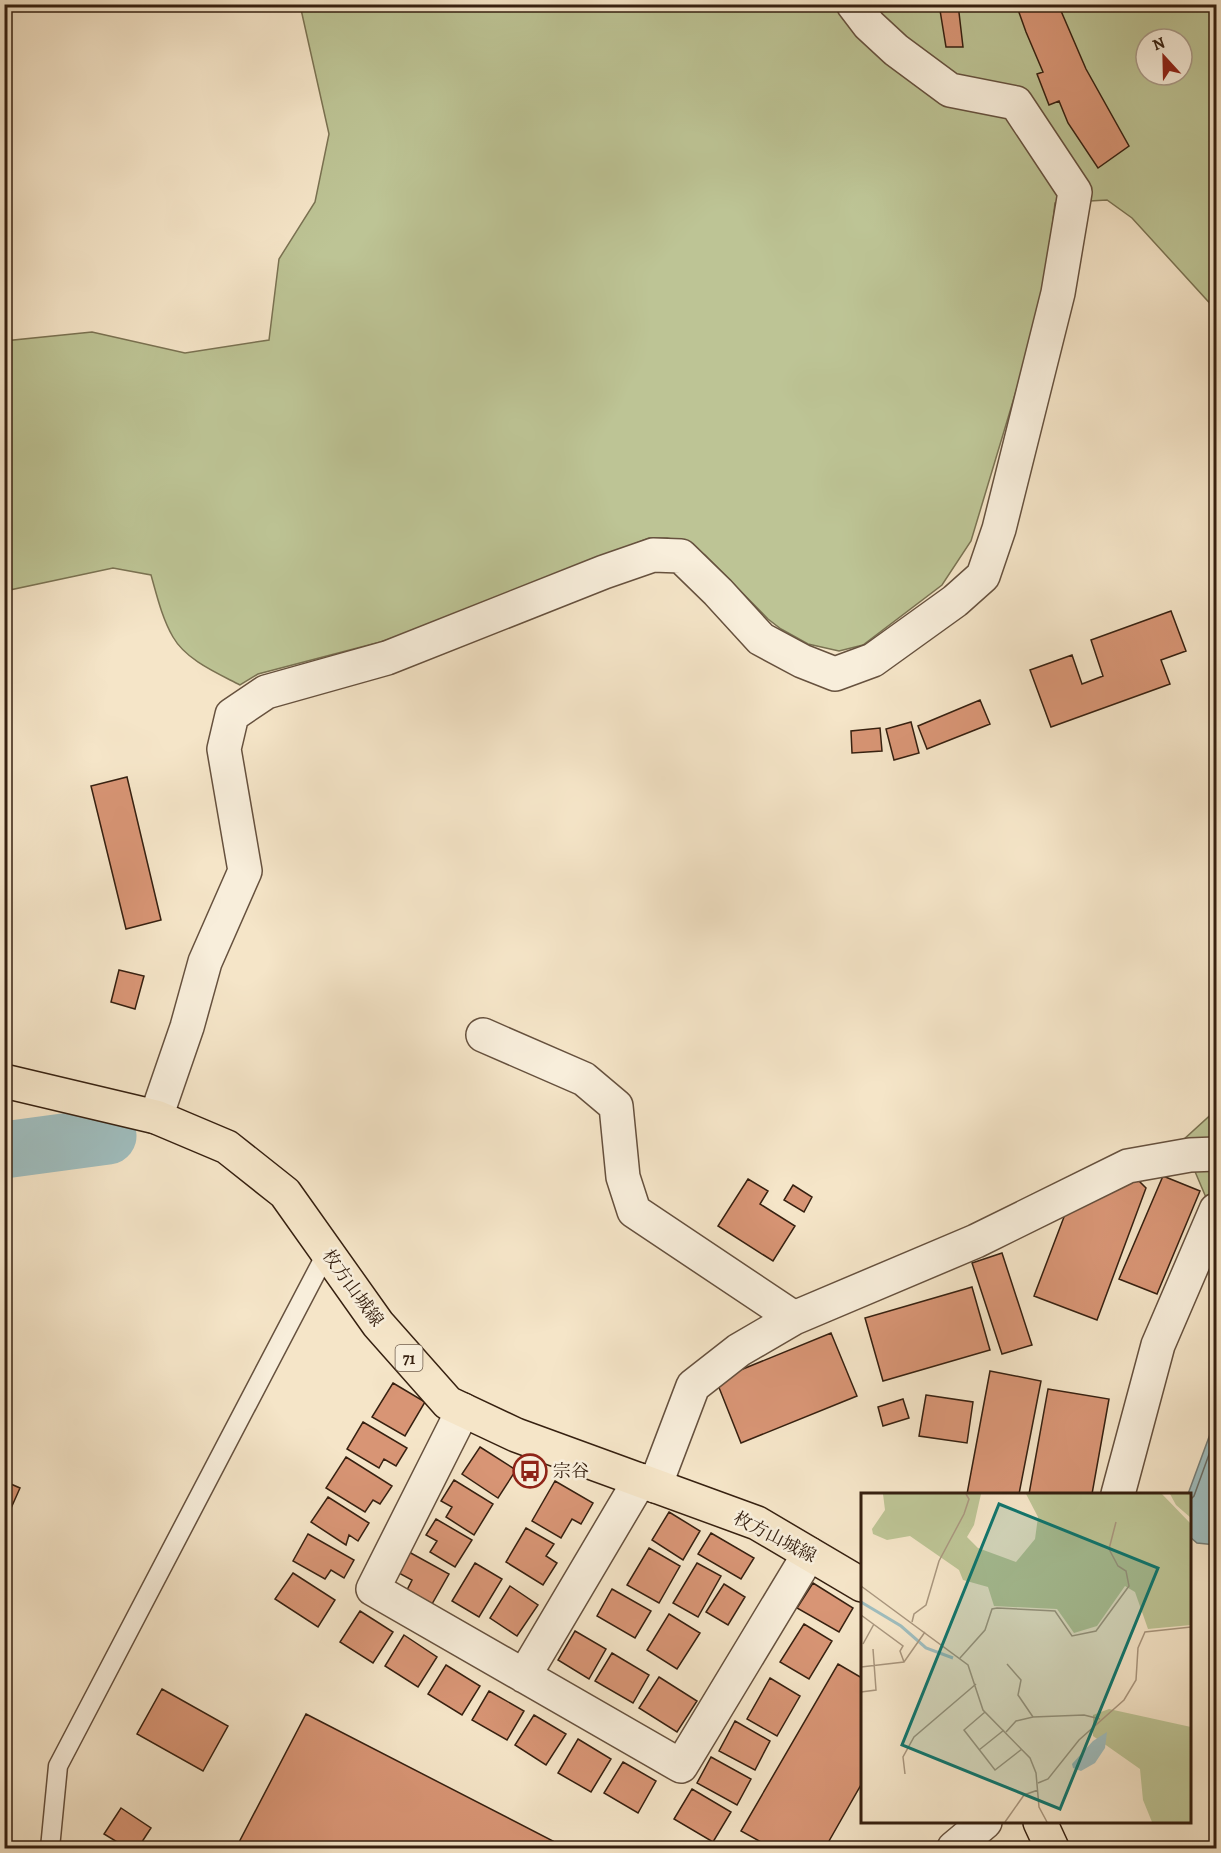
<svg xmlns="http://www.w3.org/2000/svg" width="1221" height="1853" font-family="Alegreya,'Noto Serif JP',serif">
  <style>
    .green { fill: #bdc495; stroke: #7a7252; stroke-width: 1.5; fill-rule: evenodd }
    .water { fill: #9fbdbe; stroke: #757e78; stroke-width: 1.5 }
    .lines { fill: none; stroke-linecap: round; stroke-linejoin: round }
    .shore { stroke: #6a6e67; stroke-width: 1.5 }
    .river { stroke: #9fbdbe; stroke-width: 57 }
    .building { fill: #d89575; stroke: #362010; stroke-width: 1.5 }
    .service-casing { stroke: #66513e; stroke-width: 21 }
    .minor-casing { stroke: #66513e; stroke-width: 36 }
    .primary-casing { stroke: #362010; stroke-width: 36 }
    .service { stroke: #f8eedb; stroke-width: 18 }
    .minor { stroke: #f8eedb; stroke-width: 33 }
    .primary { stroke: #f5e5c8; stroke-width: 33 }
    .labels { text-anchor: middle; stroke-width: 5; stroke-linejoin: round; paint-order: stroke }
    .shield { fill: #f8eedb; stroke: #705e4d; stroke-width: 1.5 }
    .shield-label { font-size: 16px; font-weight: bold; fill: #362010 }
    .street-label { font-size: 18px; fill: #362010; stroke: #f8eedb }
    .poi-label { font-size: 18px; fill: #362010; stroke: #f8eedb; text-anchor: start }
    .inset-river { fill: none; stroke: #9fbdbe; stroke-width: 3 }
    .inset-road { fill: none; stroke: #a9967e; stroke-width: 1.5 }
    .view { fill: #0f766e; fill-opacity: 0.15; stroke: #0f766e; stroke-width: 3 }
    .inset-edge { fill: none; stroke: #362010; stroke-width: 3 }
  </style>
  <rect width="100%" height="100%" fill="#f5e5c8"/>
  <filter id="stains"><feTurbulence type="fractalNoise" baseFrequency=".00333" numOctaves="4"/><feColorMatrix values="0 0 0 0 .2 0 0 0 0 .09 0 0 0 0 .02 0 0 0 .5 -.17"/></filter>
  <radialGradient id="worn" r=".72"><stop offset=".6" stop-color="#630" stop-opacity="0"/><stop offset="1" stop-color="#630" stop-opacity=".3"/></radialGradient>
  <path class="green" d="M300 5H1216V310L1132 218 1107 200 1055 203 1044 298 971 541 942 585 863 645 839 651 808 644 781 629 768 619 705 555 686 542 667 538H649L430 625 384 641 258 674 240 685C217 673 186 660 173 637 162 618 157 596 151 575L113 568 5 591 4 341 92 332 185 353 269 340 279 259 315 202 329 134ZM1146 39H1182V75H1146Z
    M1216 1110V1221L1182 1141Z"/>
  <path class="water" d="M1216 1418V1545L1197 1543 1190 1537V1494H1188Z"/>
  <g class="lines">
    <path class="shore" d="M1190 1500 1194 1496 1216 1435"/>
    <path class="river" d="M4 1150 108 1136"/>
  </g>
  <path class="building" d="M939 4H958L963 47H946Z
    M1016 4H1058L1086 69 1129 146 1098 168 1068 123 1059 101 1049 105 1037 74 1043 72 1026 32Z
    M1171 611 1186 651 1161 660 1170 684 1051 727 1030 670 1072 655 1082 684 1103 676 1091 640Z
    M980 700 990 724 927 749 918 726Z
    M911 722 919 753 894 760 886 729Z
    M880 728 882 751 852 753 851 731Z
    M4 760 11 834H4Z
    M127 777 161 920 126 929 91 786Z
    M119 970 144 976 135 1009 111 1002Z
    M1163 1176 1200 1191 1157 1294 1119 1279Z
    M1136 1178 1146 1188 1097 1320 1034 1296 1067 1209Z
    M748 1179 768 1191 760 1204 795 1226 773 1261 718 1226Z
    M793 1185 812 1197 804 1212 784 1200Z
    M1002 1253 1032 1345 1002 1354 972 1263Z
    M972 1287 990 1350 883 1381 865 1318Z
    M831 1333 857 1396 741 1443 716 1380Z
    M990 1371 1041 1381 1019 1494H967Z
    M393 1383 425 1402 405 1436 372 1417Z
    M1048 1389 1109 1399 1092 1494H1029Z
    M926 1395 973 1402 967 1443 919 1436Z
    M903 1399 909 1418 883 1426 878 1407Z
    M363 1422 407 1448 396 1466 384 1459 379 1468 347 1449Z
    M480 1447 516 1470 498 1498 462 1474Z
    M346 1457 392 1486 380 1504 373 1500 365 1512 326 1488Z
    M454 1480 493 1504 474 1535 446 1517 452 1507 441 1501Z
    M4 1481 20 1488 4 1524Z
    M555 1481 593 1503 581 1524 572 1519 561 1538 532 1521Z
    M328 1497 369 1523 358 1541 349 1535 346 1545 311 1522Z
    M669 1512 700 1531 683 1560 652 1540Z
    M436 1519 472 1540 455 1567 430 1552 437 1541 426 1535Z
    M526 1528 554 1544 546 1556 557 1563 543 1585 506 1562Z
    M711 1533 754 1558 741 1579 698 1554Z
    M308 1534 354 1560 344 1578 331 1570 325 1579 293 1561Z
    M649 1548 680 1566 659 1603 627 1585Z
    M409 1552 449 1574 432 1604 407 1590 412 1580 397 1572Z
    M475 1563 502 1579 479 1617 452 1601Z
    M697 1563 721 1576 698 1617 673 1603Z
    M293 1573 335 1600 318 1627 275 1599Z
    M813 1583 853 1608 839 1632 797 1608Z
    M724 1584 745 1597 728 1625 706 1612Z
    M510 1586 538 1605 517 1636 490 1618Z
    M612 1589 651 1611 635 1638 597 1616Z
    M360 1611 393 1632 373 1663 340 1642Z
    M669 1614 700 1633 677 1669 647 1650Z
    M804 1624 832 1641 809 1679 780 1662Z
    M575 1631 606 1649 589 1679 558 1660Z
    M404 1635 437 1657 418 1687 385 1666Z
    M612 1653 649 1675 633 1703 595 1681Z
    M838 1664 862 1678V1783L825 1848H772L741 1831Z
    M446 1665 480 1686 462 1715 428 1694Z
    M659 1677 697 1701 677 1732 639 1708Z
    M770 1678 800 1696 777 1736 747 1719Z
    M162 1689 228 1726 203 1771 137 1734Z
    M489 1691 524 1711 507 1740 472 1720Z
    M306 1714 553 1841 549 1848H236Z
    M534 1715 566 1734 546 1765 515 1745Z
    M735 1721 770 1741 755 1770 719 1751Z
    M578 1739 611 1759 591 1792 558 1773Z
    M711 1757 751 1779 737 1805 697 1783Z
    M623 1762 656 1781 638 1813 604 1793Z
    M692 1789 731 1812 713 1842 674 1819Z
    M121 1808 151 1828 138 1848H127L104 1834Z"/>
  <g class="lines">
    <defs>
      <path id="service" d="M50 1848 58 1766 327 1252"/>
      <path id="minor" d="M483 1035 584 1079 616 1106 623 1177 634 1211 794 1318
        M156 1117 187 1027 205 962 245 871 224 749 232 715 266 692 387 658 604 572 653 555 681 556 718 592 761 639 802 661 835 674 873 660 955 601 983 576 999 529 1058 293 1075 192 1016 103 950 90 896 50 869 25 853 4
        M463 1410 373 1589 681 1766 809 1554
        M655 1486 693 1386 739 1350 794 1318 976 1241 1128 1166 1190 1155 1216 1154
        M1118 1494 1158 1345 1216 1210
        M524 1676 640 1480
        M954 1848 985 1822"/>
      <path id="primary" d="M4 1081 156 1117 227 1147 285 1193 378 1324 448 1403 516 1435 757 1523 862 1585
        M1040 1822 1052 1848"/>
    </defs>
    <use href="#service" class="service-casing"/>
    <use href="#minor" class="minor-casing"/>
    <use href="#primary" class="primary-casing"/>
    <use href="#service" class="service"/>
    <use href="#minor" class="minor"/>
    <use href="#primary" class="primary"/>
  </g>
  <defs>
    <symbol id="bus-ring" viewBox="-11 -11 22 22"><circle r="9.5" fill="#f8eedb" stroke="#8f2418" stroke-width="1.5"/><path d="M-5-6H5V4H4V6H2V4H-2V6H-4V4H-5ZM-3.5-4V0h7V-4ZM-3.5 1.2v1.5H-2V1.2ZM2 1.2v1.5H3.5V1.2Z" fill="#8f2418"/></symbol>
  </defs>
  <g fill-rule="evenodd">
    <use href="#bus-ring" x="511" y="1452" width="38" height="38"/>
  </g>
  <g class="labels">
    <rect class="shield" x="395.5" y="1345" width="27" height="26" rx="4.5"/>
    <g class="shield-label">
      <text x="409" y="1364">71</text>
    </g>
    <g class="street-label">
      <text transform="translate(353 1288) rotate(54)" y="6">枚方山城線</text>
      <text transform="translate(775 1537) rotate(27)" y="6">枚方山城線</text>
    </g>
    <g class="poi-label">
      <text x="553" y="1477">宗谷</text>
    </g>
  </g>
  <g transform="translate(861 1493)">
    <rect width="330" height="330" fill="#f5e5c8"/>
    <path d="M22 1H120L113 32 106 44 117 55 155 69 174 46 177 24 165 1H301L330 31V132L287 136 274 99 264 93 236 133 213 140 196 116 133 113 127 94 102 87 98 77 49 43 26 47 12 41 11 36 24 17ZM309 1H330V25L315 12ZM248 216 330 234V329H291L282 307 279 276 232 243V222Z" fill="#bdc495"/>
    <path d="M246 239 244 255 234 270 220 278 212 275 211 271 232 248Z" fill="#9fbdbe"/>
    <path class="inset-river" d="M0 109 40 133 65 155 92 165"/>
    <path class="inset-road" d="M0 93 107 172 122 217 169 265 175 280 178 314 186 329M0 122 42 153 39 158 43 169M51 129 53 121 65 112 78 68 103 21 108 6 105 1M2 151 13 131M99 165 124 137 131 116 136 115 194 118 211 143 235 138 268 93 265 78 257 73 248 56 255 29M146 171 160 187 157 202 172 224M0 174 43 169 64 139M0 199 15 197 12 156M124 219 103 237 134 277 161 256M145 239 155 228 172 224 223 222 239 226M118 257 143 237M44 281 42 264 53 244 115 191M177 290 187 286 218 247 263 207 275 187 277 155 284 139 330 134M144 329 163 302 177 297"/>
    <path class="view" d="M138 11 297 75 199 316 41 252Z"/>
    <rect width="330" height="330" class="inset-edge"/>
  </g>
  <rect width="1221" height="1853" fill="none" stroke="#f5e5c8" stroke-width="24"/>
  <rect x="6" y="6" width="1209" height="1841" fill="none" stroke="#362010" stroke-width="3"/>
  <rect x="12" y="12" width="1197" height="1829" fill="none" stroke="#362010" stroke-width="1.5"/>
  <g transform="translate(1164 57) rotate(338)"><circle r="28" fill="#f8eedb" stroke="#aa9c8a" stroke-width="1.5"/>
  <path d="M0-4.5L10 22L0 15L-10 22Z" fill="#8f2418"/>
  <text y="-9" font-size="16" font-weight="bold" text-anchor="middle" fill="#362010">N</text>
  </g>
  <rect width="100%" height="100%" filter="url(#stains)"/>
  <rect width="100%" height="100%" fill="url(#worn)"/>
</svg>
